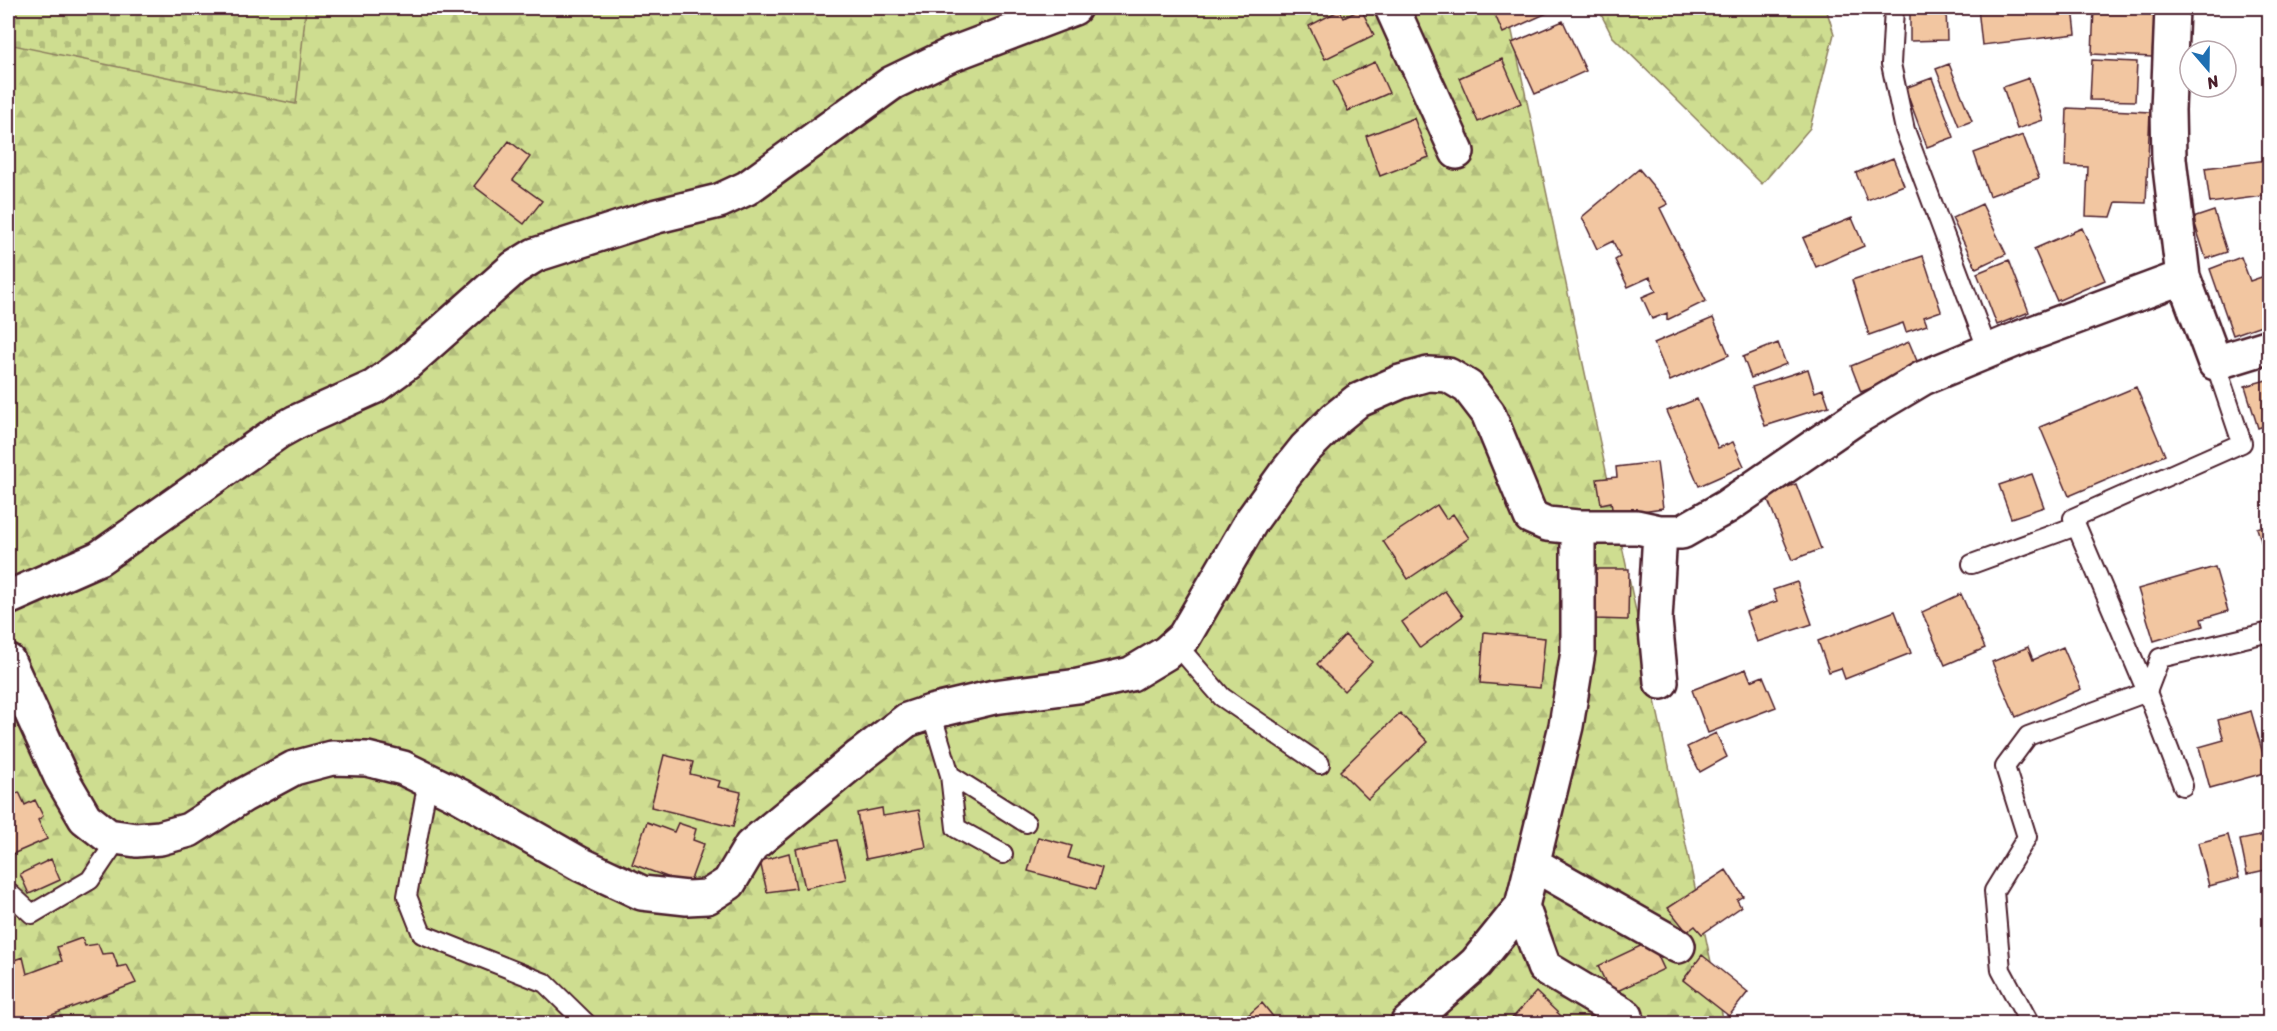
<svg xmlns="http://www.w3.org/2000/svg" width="2277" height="1031" font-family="Sriracha,sans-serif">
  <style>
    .forest { fill: url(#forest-firs); stroke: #8c7e5e; stroke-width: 1.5 }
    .cemetery { fill: url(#cemetery-stones); stroke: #8c7e5e; stroke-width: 1.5 }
    .building { fill: #f2c6a1; stroke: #4a1f2b; stroke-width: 1.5 }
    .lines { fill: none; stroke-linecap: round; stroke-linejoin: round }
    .lane-casing { stroke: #4a1f2b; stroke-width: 22 }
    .street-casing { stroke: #4a1f2b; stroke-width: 38 }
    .lane { stroke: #fff; stroke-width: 18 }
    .street { stroke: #fff; stroke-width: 33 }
  </style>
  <defs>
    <pattern id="forest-firs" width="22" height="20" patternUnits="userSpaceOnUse" patternTransform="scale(1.5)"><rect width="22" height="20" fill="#cedd90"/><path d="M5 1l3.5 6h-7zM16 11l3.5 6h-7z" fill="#b2bd7c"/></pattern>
    <pattern id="cemetery-stones" width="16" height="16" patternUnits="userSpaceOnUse" patternTransform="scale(1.5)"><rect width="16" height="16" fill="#cedd90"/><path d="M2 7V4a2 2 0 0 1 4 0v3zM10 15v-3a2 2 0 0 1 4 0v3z" fill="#b2bd7c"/></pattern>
  </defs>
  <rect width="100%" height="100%" fill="#fff"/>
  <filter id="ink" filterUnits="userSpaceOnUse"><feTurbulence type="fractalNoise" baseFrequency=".0167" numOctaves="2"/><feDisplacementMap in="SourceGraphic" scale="12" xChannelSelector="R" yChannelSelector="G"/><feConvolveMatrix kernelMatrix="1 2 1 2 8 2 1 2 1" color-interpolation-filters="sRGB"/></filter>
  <g filter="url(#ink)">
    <path class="forest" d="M8 8H1507L1724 1023H8Z
      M1598 8H1826L1834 34 1810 128 1762 184 1612 36Z"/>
    <path class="cemetery" d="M8 8H306L296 104 8 44Z"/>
    <path class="building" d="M1492 8H1556V9L1503 33Z
      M1910 8H1946L1947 40 1910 41Z
      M1978 8H2073L2076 34 1982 45Z
      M2094 8H2155L2152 57 2092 54Z
      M1361 9 1374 35 1325 59 1309 26 1340 10 1344 18Z
      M1563 21 1586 71 1535 94 1512 43Z
      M1502 59 1521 103 1478 122 1459 78Z
      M2092 60 2137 62 2135 101 2090 100Z
      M1375 62 1389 93 1348 111 1333 81Z
      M1949 64 1972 121 1959 126 1936 69Z
      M1932 78 1954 137 1927 147 1905 88Z
      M2029 78 2043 120 2017 129 2003 87Z
      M2067 108 2150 112 2146 203 2116 202 2111 217 2086 216 2088 167 2065 166Z
      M1414 118 1429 157 1380 176 1366 136Z
      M2023 135 2039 178 1989 196 1974 153Z
      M509 141 530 157 513 180 542 201 524 224 474 186Z
      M1893 158 1904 185 1867 200 1856 173Z
      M2267 160 2270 195 2210 203 2205 168Z
      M1639 169 1668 204 1660 208 1706 301 1667 320V313L1652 319 1642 297 1656 291 1650 277 1628 287 1615 260 1620 257 1613 241 1597 249 1582 217Z
      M1982 204 2006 254 1976 268 1952 218Z
      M2214 211 2227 252 2206 259 2193 218Z
      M1852 218 1864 246 1816 267 1803 238Z
      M2082 228 2105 280 2057 301 2034 249Z
      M1923 256 1941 311 1924 317 1927 325 1906 332 1903 323 1869 335 1852 280Z
      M2241 257 2250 281 2270 274V322L2233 335 2210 269Z
      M2009 260 2029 312 1997 325 1977 273Z
      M1713 318 1729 355 1670 381 1654 343Z
      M1909 342 1920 368 1861 392 1851 366Z
      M1778 343 1786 364 1751 378 1743 357Z
      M1808 369 1815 392 1823 389 1829 406 1765 426 1752 387Z
      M2270 379V424L2258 428 2245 386Z
      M2136 387 2165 455 2069 496 2040 427Z
      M1697 399 1718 448 1733 442 1744 466 1699 486 1667 411Z
      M1657 462 1663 508 1613 515 1611 502 1601 504 1597 479 1617 477 1616 467Z
      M2032 474 2044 507 2011 518 1999 485Z
      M1796 484 1821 549 1792 560 1766 495Z
      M1437 505 1446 519 1453 514 1469 538 1408 579 1383 541Z
      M2270 524V569L2257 528Z
      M2215 567 2228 611 2201 619 2203 626 2154 641 2138 589Z
      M1595 569H1629L1628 620 1594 619Z
      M1797 582 1812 624 1757 642 1746 612 1777 601 1773 590Z
      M1445 591 1463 616 1420 648 1402 622Z
      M1961 594 1985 648 1945 665 1922 612Z
      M1895 611 1911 653 1845 679 1841 668 1829 672 1818 641Z
      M1484 632 1545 638 1540 688 1480 683Z
      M1345 635 1372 662 1344 691 1317 664Z
      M2028 647 2033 660 2063 647 2081 689 2016 717 1992 662Z
      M1746 669 1751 681 1763 676 1776 707 1708 733 1692 690Z
      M2251 711 2268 772 2210 788 2199 747 2224 740 2218 720Z
      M1400 713 1428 742 1368 799 1340 771Z
      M1716 733 1727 757 1700 772 1687 747Z
      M664 755 693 762 690 774 720 781 718 787 741 792 733 827 651 807Z
      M19 792 25 805 35 800 43 816 38 820 47 839 8 856V798Z
      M882 808 883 816 919 810 926 847 866 859 857 813Z
      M647 822 674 832 678 823 696 829 693 840 704 844 689 885 632 864Z
      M2270 834V869L2247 874 2240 840Z
      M2228 835 2239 878 2209 886 2198 843Z
      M1038 837 1072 846 1068 858 1102 868 1096 889 1028 871Z
      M837 840 846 879 805 888 796 849Z
      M789 853 796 888 767 892 760 861Z
      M51 859 60 880 29 894 20 874Z
      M1726 870 1743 896 1737 900 1741 907 1702 934 1695 926 1687 932 1668 908Z
      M82 938 85 946 98 944 102 954 113 953 118 967 127 965 136 983 28 1024H8V962L23 957 27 974 62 961 57 947Z
      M1651 941 1664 969 1611 994 1598 966Z
      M1702 955 1748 992 1729 1016 1683 980Z
      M1536 992 1561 1016 1554 1024H1507Z
      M1262 1003 1279 1024H1238Z"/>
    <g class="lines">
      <defs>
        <path id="lane" d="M1894 8 1891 64 1905 130 1988 351
          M1972 564 2076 526
          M1176 644 1222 697 1320 764
          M931 712 950 775 1026 823
          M950 775 956 828 1003 854
          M428 780 407 896 422 934 545 983 587 1024
          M2183 786 2147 692 2160 658 2270 632
          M8 892 32 914 90 880 119 837
          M2030 1024 2001 970 1994 891 2027 837 2005 767 2028 736 2147 692 2073 518 2242 443 2215 363"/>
        <path id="street" d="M1392 8 1457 152
          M2172 8 2168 110 2169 159 2183 277 2215 363 2270 346
          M1660 532 1655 620 1661 682
          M8 598 99 558 278 432 296 422 374 387 407 363 514 268 535 255 657 216 719 201 747 188 892 83 950 55 1074 8
          M8 661 61 777 85 818 108 836 136 840 160 838 189 830 242 796 294 768 332 758 367 759 403 768 460 796 580 864 642 893 687 898 707 897 729 883 751 846 860 756 907 720 931 712 994 697 1078 686 1131 674 1166 653 1184 637 1252 520 1285 474 1305 449 1336 418 1357 401 1400 382 1428 374 1448 375 1468 387 1488 413 1531 517 1547 524 1578 527H1637L1660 532H1682L1726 507 1854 419 1923 378 2022 337 2183 277
          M1533 864 1678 946
          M1522 906 1544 967 1626 1016
          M1407 1024 1476 963 1522 906 1566 726 1578 652V527"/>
      </defs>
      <use href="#lane" class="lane-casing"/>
      <use href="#street" class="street-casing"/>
      <use href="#lane" class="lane"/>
      <use href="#street" class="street"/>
    </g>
  </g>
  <rect width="2277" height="1031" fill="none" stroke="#fff" stroke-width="30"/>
  <rect x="15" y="15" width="2247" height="1001" fill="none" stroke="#4a1f2b" stroke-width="2" filter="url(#ink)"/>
  <g transform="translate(2208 69) rotate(160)"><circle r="28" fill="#ffffff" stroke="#b7a5aa" stroke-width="1.5"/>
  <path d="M0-4.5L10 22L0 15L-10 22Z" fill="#1f6fb2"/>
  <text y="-9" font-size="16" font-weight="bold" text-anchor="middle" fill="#4a1f2b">N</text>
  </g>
</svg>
